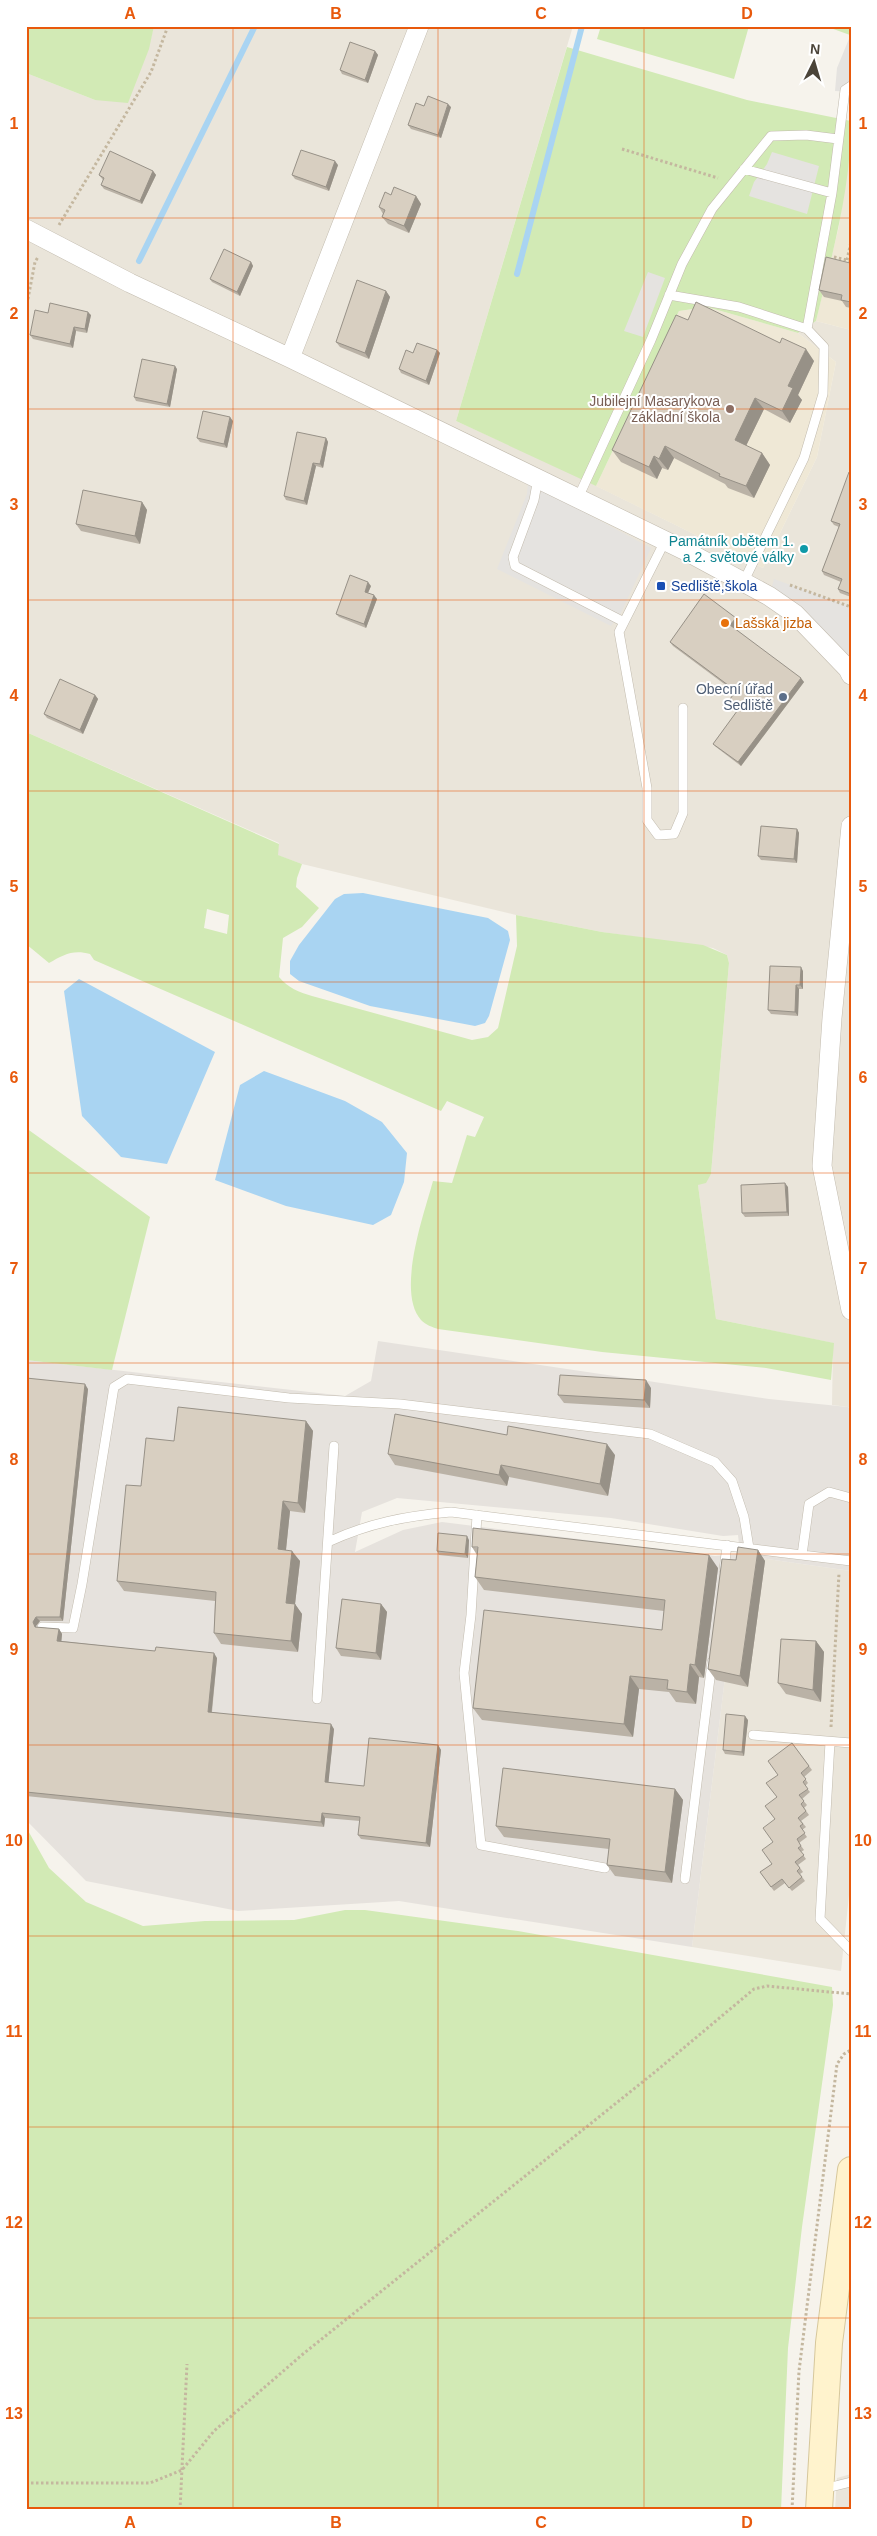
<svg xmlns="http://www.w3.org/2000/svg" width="877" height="2536" font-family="Helvetica,sans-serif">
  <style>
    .residential { fill: #eae5da }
    .industrial { fill: #e6e2dd; fill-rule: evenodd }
    .education { fill: #efe8d6 }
    .green { fill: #d2eab5; fill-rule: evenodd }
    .parking { fill: #e5e3e0 }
    .water { fill: #a9d4f2 }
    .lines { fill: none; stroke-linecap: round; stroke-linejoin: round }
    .stream { stroke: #a9d4f2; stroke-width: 6 }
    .lane-casing { stroke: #c2bbae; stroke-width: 10 }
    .street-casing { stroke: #c2bbae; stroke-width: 20 }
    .secondary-casing { stroke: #d6c79b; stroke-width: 28 }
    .path { stroke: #c4b79f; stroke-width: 3; stroke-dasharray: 2.5 2.5; stroke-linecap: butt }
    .lane { stroke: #fff; stroke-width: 9 }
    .street { stroke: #fff; stroke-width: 19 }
    .secondary { stroke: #fff3cd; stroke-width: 26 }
    .wall { fill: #bab2a6 }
    .shaded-wall { fill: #979187 }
    .building { fill: #d8cfc1; stroke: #979187 }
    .grid { fill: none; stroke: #e8590c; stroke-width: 1; stroke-opacity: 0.55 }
    .education-dot { fill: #8d6e63; stroke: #fff; stroke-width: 2 }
    .culture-dot { fill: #0f9aa8; stroke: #fff; stroke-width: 2 }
    .transit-dot { fill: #1a4fb4; stroke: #fff; stroke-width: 2 }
    .food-dot { fill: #e8710a; stroke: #fff; stroke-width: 2 }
    .service-dot { fill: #5c6f8a; stroke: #fff; stroke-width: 2 }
    .labels { text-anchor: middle; stroke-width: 4; stroke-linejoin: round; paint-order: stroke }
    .education-label { font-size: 14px; fill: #785e54; stroke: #fff; text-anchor: end }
    .culture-label { font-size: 14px; fill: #0d838f; stroke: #fff; text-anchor: end }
    .transit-label { font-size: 14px; fill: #164399; stroke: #fff; text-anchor: start }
    .food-label { font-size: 14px; fill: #c56008; stroke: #fff; text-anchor: start }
    .service-label { font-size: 14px; fill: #4e5e75; stroke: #fff; text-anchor: end }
    .neatline { fill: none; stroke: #e8590c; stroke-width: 2 }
    .grid-label { font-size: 16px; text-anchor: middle; font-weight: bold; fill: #e8590c }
  </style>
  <rect width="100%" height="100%" fill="#f6f3ec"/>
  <path class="residential" d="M154 26H573L456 421 562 469 763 568 817 457 836 362 798 333 816 321 851 330V1410L848 1407 832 1405 833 1343 716 1319 698 1185 711 1174 729 963 727 955 713 948 602 932 516 915 302 864 277 855 279 843 26 732V73L95 100 148 49Z
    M740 1555 851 1571V1876L841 1971 692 1947Z
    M851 2474V2510H835L837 2478Z"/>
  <path class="industrial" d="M378 1341 769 1399 848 1407 851 1410V1571L740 1555 692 1947 399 1901 238 1911 86 1881 26 1820V1360L345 1396 371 1381ZM397 1498 611 1518 723 1536 738 1535 740 1554 715 1556 442 1522 403 1530 355 1552 362 1512Z"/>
  <path class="education" d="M851 139V330L816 321 839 226Z
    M707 307 798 333 836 362 817 457 763 568 596 486 679 311Z"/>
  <path class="green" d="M26 26H154L149 49 128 103 95 100 26 73Z
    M601 26H749L734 79 597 39Z
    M825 26H851V34L850 35Z
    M567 47 747 100 851 121C851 189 832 255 816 321L798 333 707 307 679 311 596 486 456 421Z
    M26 732 279 844 278 855 302 864 297 878 296 887 319 908 302 927 283 938 279 977C288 988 299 992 312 996L472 1040 488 1037 498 1028 517 946 516 915 602 932 703 945 727 955 729 963 711 1174 706 1183 698 1185 716 1319 834 1343 831 1380 766 1368 602 1352 438 1329C432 1327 426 1325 421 1320 396 1292 424 1214 433 1181L452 1183 467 1135 475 1137 484 1117 447 1101 441 1111 94 960 90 954C73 949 63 955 49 963L26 944ZM207 909 229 915 227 934 204 928Z
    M26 1128 150 1217 112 1370 26 1360Z
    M26 1827 49 1868 86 1902 143 1926 205 1921 294 1920 345 1910H365L518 1931 832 1987 833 2005 802 2227 788 2348 781 2510H26Z"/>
  <path class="parking" d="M851 34V92L835 91 837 68Z
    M772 152 819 166 807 214 749 196 754 182 767 164Z
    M648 272 665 278 643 337 624 331Z
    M528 482 651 548 621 613 611 626 497 569 527 494Z
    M774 579 851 607V670L769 596Z"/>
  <path class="water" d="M363 893 488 918 508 931 510 940 489 1016 485 1023 475 1026 370 1006 299 981 290 974V961L299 945 335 899 344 894Z
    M79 979 215 1052 167 1164 121 1157 82 1116 64 991Z
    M264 1071 345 1101 382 1122 407 1153 404 1182 391 1215 373 1225 286 1206 215 1180 240 1085Z"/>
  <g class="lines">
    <path class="stream" d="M139 261 255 26
      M517 274 582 26"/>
    <defs>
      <path id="lane" d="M744 169 832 193
        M669 295 739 307 807 329 824 347 823 394 804 458 743 583
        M807 329 832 193 845 90 851 86
        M538 478 534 500 513 557 515 566 624 622
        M578 498 651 340 682 264 712 209 771 136 806 135 838 139
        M665 541 619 632 647 788V820L658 835 674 834 683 813V708
        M477 1515 471 1615 464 1673 481 1845 605 1868
        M328 1542C369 1523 406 1516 451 1512L851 1561
        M802 1555 809 1504 829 1492 851 1498
        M724 1570 727 1545
        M42 1627 73 1628 82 1584 114 1387 127 1379 289 1398 400 1404 650 1434 715 1462 732 1481 744 1517 749 1548
        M317 1699 334 1446
        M753 1735 851 1743
        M830 1742 820 1919 851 1951
        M685 1879 712 1662
        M823 2489 851 2482"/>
      <path id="street" d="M26 229 130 283 290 358 684 550 769 596 795 614 848 669 851 675
        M290 358 419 26
        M851 826 832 1018 822 1166 851 1310"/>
      <path id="secondary" d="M819 2510 829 2343 851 2170"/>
    </defs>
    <use href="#lane" class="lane-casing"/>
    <use href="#street" class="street-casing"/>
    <use href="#secondary" class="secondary-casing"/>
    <path class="path" d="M622 149 718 178
      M59 225 151 72 168 26
      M834 257 851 261
      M847 260 851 242
      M26 309 35 262 38 257
      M790 585 851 607
      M831 1727 839 1573
      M26 2483H150L182 2470 214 2431 303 2354 655 2072 754 1989 767 1986 851 1994
      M180 2510 187 2364
      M792 2510 799 2371 837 2064 844 2054 851 2050"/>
    <use href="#lane" class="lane"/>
    <use href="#street" class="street"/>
    <use href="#secondary" class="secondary"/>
  </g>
  <path class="wall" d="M375 51 378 55 368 83 342 74 340 70Z
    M424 106 451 107 441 138 411 129 408 125Z
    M338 165 329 191 295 179 292 175Z
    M153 171 156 175 142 204 104 189 101 185 103 180 99 175Z
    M391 195 416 196 421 204 409 233 388 224 382 217 383 214 379 207Z
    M851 259V308L846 307 842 301 824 297 819 290 850 263Z
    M251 262 253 266 240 296 212 282 210 279Z
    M386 291 390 297 369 359 340 347 336 342Z
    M48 313 91 315 87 333 76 331 73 348 33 339 30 335Z
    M688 320 780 343 814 361 798 395 802 400 790 423 764 409 746 446 762 453 770 465 754 498 728 488 725 484 674 458 668 470 662 468 657 479 621 462 612 450Z
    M437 350 440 353 429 385 401 373 399 369 413 353Z
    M177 369 170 407 136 401 134 397Z
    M233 421 227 448 200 442 197 438Z
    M326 438 328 442 323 468 316 466 307 505 286 500 284 496Z
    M851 473V597L840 593 838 589 841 582 824 575 822 571 839 527 834 525 831 521Z
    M142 502 147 510 140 544 81 531 76 524Z
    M371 586 368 593 377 599 366 628 339 617 336 614Z
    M736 618 738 622 734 628 804 682 741 766 716 747 713 744 740 708 733 703 730 699 735 692 673 646 670 642Z
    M95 695 98 699 83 734 47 718 44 714Z
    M797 829 799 833 797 863 761 860 758 856Z
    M803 971V989H799L798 1016 771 1014 768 1010Z
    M788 1187 789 1216 745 1217 742 1213Z
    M26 1378 88 1389 63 1621H40L36 1626V1627L59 1629 62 1634 61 1641 217 1658 212 1712 334 1729 328 1783 364 1786 438 1745 441 1750 430 1847 361 1839 358 1835 360 1821 325 1818 324 1827 26 1796Z
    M651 1388 650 1408 564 1403 558 1395Z
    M306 1421 313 1431 305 1513 290 1511 286 1550 300 1561 295 1604 302 1614 298 1652 221 1644 214 1633 215 1601 124 1591 117 1581 141 1486 174 1441Z
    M388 1454 615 1455 608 1496 509 1477 507 1486 395 1465Z
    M469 1540 468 1558 439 1555 437 1551Z
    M472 1547 718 1568 704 1678 699 1677 696 1704 676 1702 669 1692 639 1689 633 1737 482 1720 473 1708 662 1630 664 1611 484 1590 475 1577 477 1555Z
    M758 1550 765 1561 748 1687 716 1680 708 1669 736 1560Z
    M381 1604 387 1612 381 1660 341 1656 336 1648Z
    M816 1641 824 1652 821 1702 786 1694 778 1683Z
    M748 1720 744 1756 725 1754 723 1750Z
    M792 1743 812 1770 804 1777 808 1783 805 1786 810 1792 802 1799 807 1805 804 1808 809 1815 801 1821 806 1827 802 1830 807 1837 799 1843 804 1850 801 1852 806 1859 798 1865 803 1872 800 1874 805 1881 792 1891 785 1883 774 1891 760 1872 772 1864 778 1775Z
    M675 1789 683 1800 672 1883 615 1876 607 1865 609 1849 504 1837 496 1826Z"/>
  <path class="shaded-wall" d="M375 51 378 55 368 83 365 80Z
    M448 104 451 107 441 138 438 135Z
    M335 161 338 165 329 191 326 187Z
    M153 171 156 175 142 204 140 201Z
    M416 196 421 204 409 233 404 226Z
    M251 262 253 266 240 296 237 292Z
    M386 291 390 297 369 359 365 353Z
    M88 312 91 315 87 333 85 329Z
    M74 327 76 331 73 348 70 344Z
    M806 349 814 361 798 395 802 400 790 423 782 411 788 386Z
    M437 350 440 353 429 385 426 381Z
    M175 366 177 369 170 407 167 404Z
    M755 398 764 409 743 452 735 440Z
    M230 417 233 421 227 448 224 444Z
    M326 438 328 442 323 468 320 464Z
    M665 446 674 458 668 470 659 459Z
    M762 453 770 465 754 498 746 486Z
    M654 456 662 468 657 479 649 467Z
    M313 463 316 466 307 505 304 501Z
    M142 502 147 510 140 544 135 536Z
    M368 582 371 586 367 595 365 592Z
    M374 595 377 599 366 628 364 624Z
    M736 618 738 622 733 629 730 625Z
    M801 678 804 682 741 766 738 762Z
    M95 695 98 699 83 734 80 730Z
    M797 829 799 833 797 863 794 859Z
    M801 967 803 971V989L800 985Z
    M796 985 799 989 798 1016 795 1012Z
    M785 1183 788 1187 789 1216 787 1212Z
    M646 1380 651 1388 650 1408 644 1400Z
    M85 1384 88 1389 63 1621 60 1617Z
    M306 1421 313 1431 305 1513 298 1503Z
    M607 1444 615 1455 608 1496 600 1484Z
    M501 1465 509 1477 507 1486 499 1475Z
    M283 1501 290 1511 285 1559 278 1549Z
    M467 1536 469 1540 468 1558 465 1554Z
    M758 1550 765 1561 748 1687 740 1676Z
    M292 1551 300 1561 294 1613 286 1603Z
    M709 1555 718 1568 704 1678 695 1665Z
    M295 1604 302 1614 298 1652 291 1641Z
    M381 1604 387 1612 381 1660 376 1653Z
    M36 1617 40 1621 36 1626 38 1632 33 1622Z
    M59 1629 62 1634 61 1646 57 1641Z
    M816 1641 824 1652 821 1702 813 1690Z
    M214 1653 217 1658 211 1717 208 1712Z
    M690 1664 699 1677 696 1704 687 1692Z
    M630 1676 639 1689 633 1737 624 1724Z
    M745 1716 748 1720 744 1756 742 1752Z
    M331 1724 334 1729 328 1787 325 1782Z
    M438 1745 441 1750 430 1847 426 1843Z
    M675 1789 683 1800 672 1883 665 1872Z
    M322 1813 325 1818 324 1827 321 1822Z"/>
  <path class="building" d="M350 42 375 51 365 80 340 70Z
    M428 96 448 104 438 135 408 125 416 103 424 106Z
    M301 150 335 161 326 187 292 175Z
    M110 151 153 171 140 201 101 185 104 178 99 175Z
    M394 187 416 196 404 226 382 217 385 210 379 207 385 192 391 195Z
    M224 249 251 262 237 292 210 279Z
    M826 257 850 263 851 259V302L841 300 842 295 819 290Z
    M357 280 386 291 365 353 336 342Z
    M696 302 780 343 782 338 806 349 788 386 793 388 782 411 755 398 735 440 762 453 746 486 719 476 720 474 665 446 659 459 654 456 649 467 612 450 676 315 688 320Z
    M50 303 88 312 85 329 74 327 70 344 30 335 35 310 48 313Z
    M417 343 437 350 426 381 399 369 406 350 413 353Z
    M142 359 175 366 167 404 134 397Z
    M203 411 230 417 224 444 197 438Z
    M297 432 326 438 320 464 313 463 304 501 284 496Z
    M849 472 851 473V594L838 589 842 579 822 571 840 524 831 521Z
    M83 490 142 502 135 536 76 524Z
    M350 575 368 582 365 592 374 595 364 624 336 614Z
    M704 594 736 618 730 625 801 678 738 762 713 744 740 707 730 699 736 691 670 642Z
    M60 679 95 695 80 730 44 714Z
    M761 826 797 829 794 859 758 856Z
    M770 966 801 967 800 985H796L795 1012 768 1010Z
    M785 1183 787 1212 742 1213 741 1185Z
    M560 1375 646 1380 644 1400 558 1395Z
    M26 1378 85 1384 60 1617H36L33 1622 35 1627 59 1629 57 1641 155 1651 156 1647 214 1653 208 1712 331 1724 325 1782 364 1786 369 1738 438 1745 426 1843 358 1835 360 1817 322 1813 321 1822 26 1792Z
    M178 1407 306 1421 298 1503 283 1501 278 1549 292 1551 286 1603 295 1604 291 1641 214 1633 216 1592 117 1581 126 1485 141 1486 146 1438 174 1441Z
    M395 1414 507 1435 508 1426 607 1444 600 1484 501 1465 499 1475 388 1454Z
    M473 1528 709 1555 695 1665 690 1664 687 1692 667 1689 668 1680 630 1676 624 1724 473 1708 484 1610 662 1630 665 1600 475 1577 478 1547H472Z
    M438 1533 467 1536 465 1554 437 1551Z
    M738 1547 758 1550 740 1676 708 1669 722 1559 736 1560Z
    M342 1599 381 1604 376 1653 336 1648Z
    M781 1639 816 1641 813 1690 778 1683Z
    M726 1714 745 1716 742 1752 723 1750Z
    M792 1743 809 1766 801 1773 806 1779 803 1782 808 1789 799 1795 804 1801 801 1804 806 1811 798 1818 803 1824 800 1826 805 1833 797 1839 801 1846 798 1848 804 1855 795 1862 800 1868 797 1871 802 1877 789 1888 782 1879 771 1887 760 1872 772 1864 762 1850 773 1842 763 1828 775 1819 765 1806 777 1797 766 1783 778 1775 768 1761Z
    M503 1768 675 1789 665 1872 607 1865 610 1839 496 1826Z"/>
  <path class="grid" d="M233 26V2510M438 26V2510M644 26V2510M26 218H851M26 409H851M26 600H851M26 791H851M26 982H851M26 1173H851M26 1363H851M26 1554H851M26 1745H851M26 1936H851M26 2127H851M26 2318H851"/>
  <circle class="education-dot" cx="730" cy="409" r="5"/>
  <circle class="culture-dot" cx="804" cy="549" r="5"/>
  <rect class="transit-dot" x="656" y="581" width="10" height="10" rx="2.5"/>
  <circle class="food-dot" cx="725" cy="623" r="5"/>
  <circle class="service-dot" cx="783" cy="697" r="5"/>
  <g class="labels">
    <g class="education-label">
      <text x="720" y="406">Jubilejní Masarykova<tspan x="720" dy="16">základní škola</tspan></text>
    </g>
    <g class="culture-label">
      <text x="794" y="546">Památník obětem 1.<tspan x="794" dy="16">a 2. světové války</tspan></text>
    </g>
    <g class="transit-label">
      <text x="671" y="591">Sedliště,škola</text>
    </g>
    <g class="food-label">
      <text x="735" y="628">Lašská jizba</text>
    </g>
    <g class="service-label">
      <text x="773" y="694">Obecní úřad<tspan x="773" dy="16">Sedliště</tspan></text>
    </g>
  </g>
  <rect width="877" height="2536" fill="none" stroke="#ffffff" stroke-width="55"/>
  <g transform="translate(814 62) rotate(5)" stroke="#ffffff" stroke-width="4" paint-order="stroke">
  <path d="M0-4L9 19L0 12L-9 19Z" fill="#4b4439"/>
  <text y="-8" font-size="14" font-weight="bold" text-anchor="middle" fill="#4b4439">N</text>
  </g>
  <rect x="28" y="28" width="822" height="2480" class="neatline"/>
  <g class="grid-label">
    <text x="130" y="19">A</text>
    <text x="336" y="19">B</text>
    <text x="541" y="19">C</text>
    <text x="747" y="19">D</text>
    <text x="14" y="129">1</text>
    <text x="863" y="129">1</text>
    <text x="14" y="319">2</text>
    <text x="863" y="319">2</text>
    <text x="14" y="510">3</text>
    <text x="863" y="510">3</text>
    <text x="14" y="701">4</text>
    <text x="863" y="701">4</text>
    <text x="14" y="892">5</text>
    <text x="863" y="892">5</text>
    <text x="14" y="1083">6</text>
    <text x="863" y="1083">6</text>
    <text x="14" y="1274">7</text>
    <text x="863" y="1274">7</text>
    <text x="14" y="1465">8</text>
    <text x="863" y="1465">8</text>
    <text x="14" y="1655">9</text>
    <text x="863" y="1655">9</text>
    <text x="14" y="1846">10</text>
    <text x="863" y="1846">10</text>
    <text x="14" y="2037">11</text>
    <text x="863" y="2037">11</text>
    <text x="14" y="2228">12</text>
    <text x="863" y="2228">12</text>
    <text x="14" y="2419">13</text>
    <text x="863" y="2419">13</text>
    <text x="130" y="2528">A</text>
    <text x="336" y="2528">B</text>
    <text x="541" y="2528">C</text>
    <text x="747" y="2528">D</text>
  </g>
</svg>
